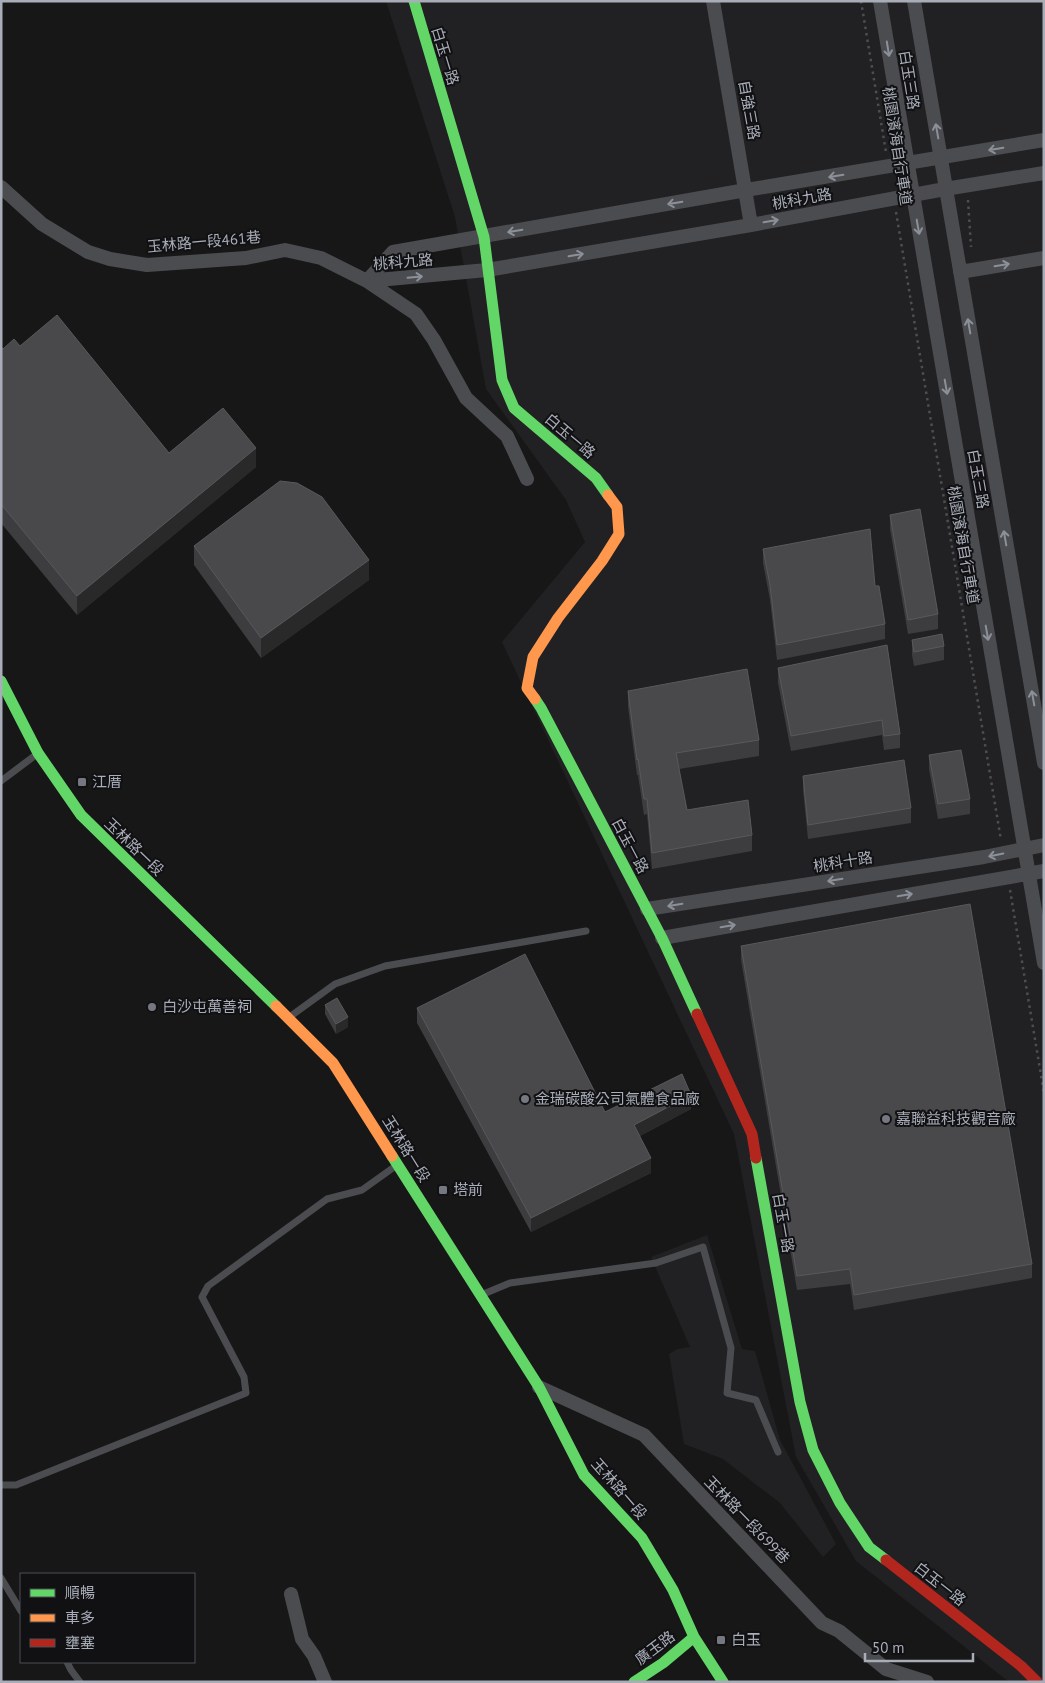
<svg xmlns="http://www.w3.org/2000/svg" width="1045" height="1683" font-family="'PT Sans','Noto Sans TC',sans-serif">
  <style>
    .built { fill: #212123 }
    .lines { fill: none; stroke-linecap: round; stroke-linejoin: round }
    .path { stroke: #4d4e52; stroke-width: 2.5; stroke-dasharray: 2.5 4; stroke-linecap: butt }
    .lane { stroke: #4b4c50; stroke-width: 7 }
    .street { stroke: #4b4c50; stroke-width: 14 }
    .fast { stroke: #63d668; stroke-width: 11 }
    .slow { stroke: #ff974d; stroke-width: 11 }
    .jam { stroke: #b3261e; stroke-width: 11 }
    .wall { fill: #3d3d3f }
    .shaded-wall { fill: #29292a }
    .building { fill: #49494c; stroke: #58595d }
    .oneway { stroke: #8c9099 }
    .poi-dot { fill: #757880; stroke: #111113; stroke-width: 2 }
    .labels { text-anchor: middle; stroke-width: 4; stroke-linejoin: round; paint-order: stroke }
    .street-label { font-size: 15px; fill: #a8adb8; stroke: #111113 }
    .poi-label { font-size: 15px; fill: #a8adb8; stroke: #111113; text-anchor: start }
  </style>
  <rect width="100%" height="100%" fill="#171717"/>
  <path class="built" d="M386 1H1044V1682H1009L856 1561 796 1457 734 1134 502 642 585 542 566 500 486 389 455 217Z
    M707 1235 742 1349 755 1351 780 1440 836 1544 823 1557 780 1503 723 1459 684 1444 669 1354 677 1349 690 1347 651 1257Z"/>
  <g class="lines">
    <path class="path" d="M861 1 886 152
      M968 200 971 247
      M896 212 1001 840
      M1010 890 1044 1093"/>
    <path class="lane" d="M1 781 37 754
      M288 1018 335 984 385 966 586 931
      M481 1295 510 1283 656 1263 703 1247 731 1348 727 1393 756 1400 778 1452
      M1 1485H16L246 1393 244 1377 202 1297 208 1286 327 1199 362 1190 397 1165
      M1 1578 21 1611
      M67 1662 71 1670 80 1682"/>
    <path class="street" d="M713 1 751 225
      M880 1 1044 963
      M914 1 1044 763
      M1 187 42 224 88 252 110 259 147 265 246 258 285 250 321 258 367 281 416 314 434 340 466 398 507 436 527 479
      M960 272 1044 258
      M367 281 393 252 746 190 1044 140
      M367 281 487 270 751 225 945 189 1044 173
      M647 909 984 857 1044 845
      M662 938 1044 871
      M539 1387 644 1435 822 1623 839 1631 886 1669 927 1682
      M291 1594 302 1639 314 1656 325 1682"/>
    <path class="fast" d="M414 1 484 237 502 380 514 408 596 478 608 495
      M1 681 38 753 81 815 276 1006
      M535 699 541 708 662 938 697 1014
      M392 1156 539 1387 584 1475 642 1538 673 1590 694 1637 723 1682
      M756 1158 800 1402 813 1450 840 1503 869 1547 886 1560
      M634 1682 663 1663 694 1637"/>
    <path class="slow" d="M535 699 527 688 533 657 558 618 602 561 619 534 617 507 608 495
      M276 1006 333 1063 392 1156"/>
    <path class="jam" d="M697 1014 752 1134 756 1158
      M886 1560 1021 1666 1037 1682"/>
  </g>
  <path class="wall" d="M20 346 169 453 256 467 77 615 1 523V347L3 349Z
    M890 515 938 614V629L908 634 890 529Z
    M194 546 369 580 261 658 194 565Z
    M763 549 875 586 885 624V639L777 660 770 600 763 563Z
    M912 640 944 646V660L914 666 912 655Z
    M887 645 900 734V748L884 750 882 735 791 751 778 683V668Z
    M628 691 759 740V756L679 769 687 810 752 835V851L652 869 647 814 644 815 638 775H637L628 707Z
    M929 755 970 799V814L938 819 929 769Z
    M803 776 911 808V823L808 839 803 790Z
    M741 946 1032 1264V1278L854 1310 850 1284 797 1290 741 960Z
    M325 1005 348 1027 336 1034 325 1014Z
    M417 1008 605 1112 691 1109 640 1136 651 1173 531 1232 417 1023Z"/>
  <path class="shaded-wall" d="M256 448V467L77 615V596Z
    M369 560V580L261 658V638Z
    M348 1017V1027L336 1034V1024Z
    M691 1095V1109L634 1139V1125Z
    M651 1158V1173L531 1232V1218Z"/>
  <path class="building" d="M57 315 169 453 223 408 256 448 77 596 1 504V347L3 349 14 339 20 346Z
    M280 481 297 483 322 497 369 560 261 638 194 546Z
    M920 509 938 614 908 620 890 515Z
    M870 529 875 586H879L885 624 777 645 770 585 763 549Z
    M942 634 944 646 914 652 912 640Z
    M887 645 900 734 884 736 882 720 791 736 778 668Z
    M747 669 759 740 676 753 687 810 748 800 752 835 652 853 647 799H644L638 759 637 760 628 691Z
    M961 750 970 799 938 804 929 755Z
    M904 760 911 808 808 825 803 776Z
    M970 904 1032 1264 854 1295 850 1269 797 1276 741 946Z
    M525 954 605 1112 682 1074 691 1095 634 1125 651 1158 531 1218 417 1008Z
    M337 998 348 1017 336 1024 325 1005Z"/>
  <defs><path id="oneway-shaft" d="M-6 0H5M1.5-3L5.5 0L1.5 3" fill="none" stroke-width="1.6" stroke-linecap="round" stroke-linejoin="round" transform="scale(1.25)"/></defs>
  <g class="oneway">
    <use href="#oneway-shaft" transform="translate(888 49) rotate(81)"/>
    <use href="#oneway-shaft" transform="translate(937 131) rotate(-100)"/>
    <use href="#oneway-shaft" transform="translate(996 149) rotate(170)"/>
    <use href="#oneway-shaft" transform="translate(836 176) rotate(171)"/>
    <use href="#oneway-shaft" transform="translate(675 203) rotate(170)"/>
    <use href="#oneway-shaft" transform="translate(771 221) rotate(-10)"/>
    <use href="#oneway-shaft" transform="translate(918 227) rotate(80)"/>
    <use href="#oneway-shaft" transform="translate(515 231) rotate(170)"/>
    <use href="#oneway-shaft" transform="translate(576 255) rotate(-10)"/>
    <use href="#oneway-shaft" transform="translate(1002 265) rotate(-9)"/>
    <use href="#oneway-shaft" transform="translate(415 277) rotate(-5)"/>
    <use href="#oneway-shaft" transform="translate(969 326) rotate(-100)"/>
    <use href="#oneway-shaft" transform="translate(946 387) rotate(80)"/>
    <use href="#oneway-shaft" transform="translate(1005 538) rotate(-100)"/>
    <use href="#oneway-shaft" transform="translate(987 633) rotate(80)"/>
    <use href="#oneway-shaft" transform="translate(1033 698) rotate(-100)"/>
    <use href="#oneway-shaft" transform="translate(996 855) rotate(168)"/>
    <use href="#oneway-shaft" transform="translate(835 880) rotate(171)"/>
    <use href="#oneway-shaft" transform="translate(905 895) rotate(-10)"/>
    <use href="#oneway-shaft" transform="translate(675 905) rotate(171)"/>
    <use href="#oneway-shaft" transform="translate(728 926) rotate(-10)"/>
  </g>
  <g class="poi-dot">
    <rect x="77" y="777" width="10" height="10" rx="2.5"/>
    <circle cx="152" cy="1007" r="5"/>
    <circle cx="525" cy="1099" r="5"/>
    <circle cx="886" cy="1119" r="5"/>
    <rect x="438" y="1185" width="10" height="10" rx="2.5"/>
    <rect x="716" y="1635" width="10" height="10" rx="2.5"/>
  </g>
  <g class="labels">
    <g class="street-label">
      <text transform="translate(445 56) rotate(73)" y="5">白玉一路</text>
      <text transform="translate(909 80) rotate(81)" y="5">白玉三路</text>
      <text transform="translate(749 110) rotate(80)" y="5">自強三路</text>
      <text transform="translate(897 146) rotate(81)" y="5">桃園濱海自行車道</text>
      <text transform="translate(802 199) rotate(-10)" y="5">桃科九路</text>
      <text transform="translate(204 242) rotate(-5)" y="5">玉林路一段461巷</text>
      <text transform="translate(403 262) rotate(-5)" y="5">桃科九路</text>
      <text transform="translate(570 436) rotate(40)" y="5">白玉一路</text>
      <text transform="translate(978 479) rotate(80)" y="5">白玉三路</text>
      <text transform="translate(963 545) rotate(80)" y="5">桃園濱海自行車道</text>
      <text transform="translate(630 846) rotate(62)" y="5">白玉一路</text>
      <text transform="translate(134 847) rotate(44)" y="5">玉林路一段</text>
      <text transform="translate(843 862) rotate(-9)" y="5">桃科十路</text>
      <text transform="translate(406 1149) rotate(58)" y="5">玉林路一段</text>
      <text transform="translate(783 1223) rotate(80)" y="5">白玉一路</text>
      <text transform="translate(619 1489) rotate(49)" y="5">玉林路一段</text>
      <text transform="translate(747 1520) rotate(46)" y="5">玉林路一段699巷</text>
      <text transform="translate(940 1584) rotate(38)" y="5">白玉一路</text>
      <text transform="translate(655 1648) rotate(-37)" y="5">廣玉路</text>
    </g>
    <g class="poi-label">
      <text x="92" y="787">江厝</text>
      <text x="162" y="1012">白沙屯萬善祠</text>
      <text x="535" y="1104">金瑞碳酸公司氣體食品廠</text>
      <text x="896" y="1124">嘉聯益科技觀音廠</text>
      <text x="453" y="1195">塔前</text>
      <text x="731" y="1645">白玉</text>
    </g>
  </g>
  <rect width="1045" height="1683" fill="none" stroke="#a8adb8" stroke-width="5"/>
  <rect x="20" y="1573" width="175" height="90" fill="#111113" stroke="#4d4f55"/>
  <rect x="30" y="1589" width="25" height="8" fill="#63d668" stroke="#4d4f55"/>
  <text x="65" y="1598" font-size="15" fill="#a8adb8">順暢</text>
  <rect x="30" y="1614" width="25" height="8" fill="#ff974d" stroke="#4d4f55"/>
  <text x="65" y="1623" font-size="15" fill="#a8adb8">車多</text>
  <rect x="30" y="1639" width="25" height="8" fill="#b3261e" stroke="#4d4f55"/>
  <text x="65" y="1648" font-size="15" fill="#a8adb8">壅塞</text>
  <path d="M865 1653v8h108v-8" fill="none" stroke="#a8adb8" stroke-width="2.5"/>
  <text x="872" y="1653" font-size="15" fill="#a8adb8" stroke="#111113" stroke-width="4" paint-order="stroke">50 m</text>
</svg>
